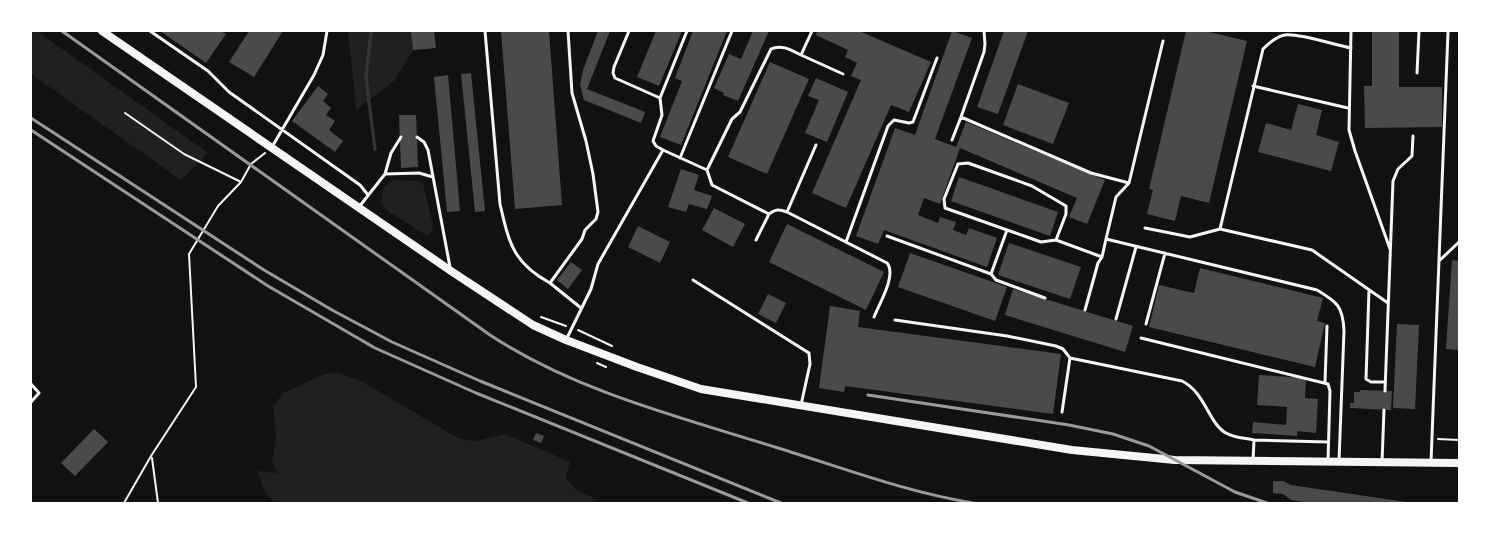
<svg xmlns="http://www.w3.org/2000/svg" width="1490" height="534" font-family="'Alegreya Sans',sans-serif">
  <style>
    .green { fill: #202020 }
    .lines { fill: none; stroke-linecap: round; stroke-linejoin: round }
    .stream { stroke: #333; stroke-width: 3.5 }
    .building { fill: #4a4a4a }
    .path { stroke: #f5f5f5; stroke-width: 2 }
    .service { stroke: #f5f5f5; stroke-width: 3 }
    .secondary { stroke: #f5f5f5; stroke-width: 8 }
    .rail { stroke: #9a9a9a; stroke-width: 3 }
  </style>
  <rect width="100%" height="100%" fill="#111"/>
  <path class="green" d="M31 31H37L208 153 181 180 31 74Z
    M348 31H425L394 81 356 110Z
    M393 180 419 181 423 184 433 225 432 231 429 235 424 234 385 209 381 201 384 187Z
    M339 373 363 382 458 438 475 441 505 434 570 462 566 478 575 489 603 503H275L266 494 257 471 277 473 272 460 276 438 273 407 283 393 325 374Z"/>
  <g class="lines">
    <path class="stream" d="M371 31 366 78 375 149"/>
  </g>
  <path class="building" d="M160 31H221L226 34 206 63Z
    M249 31H283L254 77 229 62Z
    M411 31H434L436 48 413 50Z
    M501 31H549L562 205 515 209Z
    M598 31H610L587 89 645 112 641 123 584 100 580 85 583 70Z
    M656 31H682L659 86 637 77Z
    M693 31H727L681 145 660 137 682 81 675 78Z
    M753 31H769L738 101 723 95 724 93 714 88 729 54 741 59Z
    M817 31H859L931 62 909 112 891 105 846 208 812 193 861 80 851 76 857 63 845 57 848 50 816 35Z
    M952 31 972 38 935 139 956 147 966 122 1105 180 1087 224 1069 217 1077 198 960 148 940 204 924 198 918 215 938 223 940 217 956 222 953 230 966 235 969 228 997 238 987 267 884 230 878 244 856 236 895 128 915 135Z
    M1004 31H1028L998 114 977 107Z
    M1186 31H1205L1247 41 1209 203 1181 196 1175 221 1147 214 1153 190 1149 189Z
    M1372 31H1399V87H1442V127L1365 128 1364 86H1372Z
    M770 62 809 79 767 174 728 157Z
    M471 73 485 211 475 212 461 74Z
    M448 75 460 211 447 212 434 77Z
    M816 78 848 92 827 142 805 133 819 100 808 96Z
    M1018 84 1069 103 1053 144 1003 125Z
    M318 86 328 94 323 101 331 108 326 115 335 121 329 130 343 141 335 152 292 121Z
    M1298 104 1322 110 1316 135 1339 142 1331 171 1258 152 1266 123 1291 130Z
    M399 115H416L418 167 401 168Z
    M681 169 699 175 694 190 712 196 707 209 689 204 686 212 668 207Z
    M959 177 1058 212 1050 236 951 201Z
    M714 208 745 224 733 247 702 230Z
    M787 224 884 272 866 310 769 262Z
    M638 226 670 242 660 263 628 247Z
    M1009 243 1081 267 1070 299 998 275Z
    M910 253 1007 287 995 321 898 287Z
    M1452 260 1459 261V350L1446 349Z
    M571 262 582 270 568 289 557 280Z
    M1200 268 1323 298 1317 321 1325 323 1315 367 1149 327 1159 285 1194 293Z
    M1013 289 1133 326 1125 352 1005 315Z
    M768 294 786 303 776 323 758 314Z
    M830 306 860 311 858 327 1061 354 1053 414 845 386 844 392 819 388Z
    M1397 324 1419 325 1415 409 1393 408Z
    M1259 375 1306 378 1305 398 1318 399 1316 433 1297 431V436L1252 433 1253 422 1286 425 1287 407 1257 405Z
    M1360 390 1392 391 1391 410 1350 408V403H1354V392H1360Z
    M94 429 108 442 75 476 61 463Z
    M536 433 544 436 541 443 533 440Z
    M1273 481H1283L1291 485 1413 503H1310L1291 500 1283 494 1273 493Z"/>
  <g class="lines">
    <path class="path" d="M125 113 184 154 241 182
      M541 317 566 326
      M578 330 612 346
      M597 363 606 367
      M1438 439 1459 440
      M152 458 158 503
      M124 503 151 456 196 387 189 254 218 206 241 182 251 164 265 153"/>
    <path class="service" d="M150 31 208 71 229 92 360 185 368 195
      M485 31 500 204C509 243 513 263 550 283
      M568 31 572 93 586 141 593 174 598 212 596 219 585 230 582 239 550 283 581 308
      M629 31 614 67 613 73 615 78 660 98
      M984 31 985 44 984 52 961 117 1091 173 1129 183
      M1351 31 1349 130 1355 151 1390 249
      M1163 41 1129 183 1116 197 1106 239 1317 290C1337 302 1343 306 1344 331L1339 461
      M1351 48C1335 45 1299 33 1285 35 1277 36 1269 43 1263 49L1220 229 1312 250 1388 303
      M801 55 843 74
      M1417 73 1419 31
      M1253 86 1348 108
      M417 137 424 142 428 150 450 267
      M952 140 961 117
      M272 147 314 75 323 55 327 31
      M663 150 656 146 653 141 662 115 660 98 687 31
      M680 158 732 31
      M707 170 732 119 740 112 771 49C781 44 791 50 801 55L812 31
      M385 174 419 173 433 177
      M359 207 385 174 391 153 401 137
      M787 212 816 145
      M1145 228 1190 237 1220 229
      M887 236 991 274 1007 230
      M756 240 769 214
      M1056 240 1041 242 945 208 944 199 958 164 968 163 1032 186 1066 206V214L1056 240 1102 257 1106 239
      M846 242 888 126 894 120 909 123 913 122 937 58
      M1439 261 1459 242
      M991 274 996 280 1045 298
      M693 280 809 353 810 364 801 405
      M1369 290 1366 379 1371 382H1385
      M1085 310 1098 263 1102 257
      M1116 319 1136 247
      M895 320 1007 336 1056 346 1063 349 1070 358 1182 381C1205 392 1209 424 1226 433 1234 438 1245 438 1254 440L1253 461
      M1146 324 1165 253
      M1141 338 1328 384 1330 391 1328 461
      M566 340 591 289 598 264 663 150 707 170 712 185 769 214C776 209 779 209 787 212L887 263C897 275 879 304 874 317
      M1325 382 1327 326
      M31 384 39 393 31 402
      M1385 391 1393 181 1398 169 1412 156 1413 136
      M1062 412 1070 358
      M1254 440 1328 442
      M1382 462 1384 410
      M1431 462 1448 32"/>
    <path class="secondary" d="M102 31 451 271 533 325 566 340 637 367 701 389 1072 450 1175 460 1459 463"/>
    <path class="rail" d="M62 31 490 335C577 392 680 417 778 448 843 468 906 492 973 503
      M31 118 264 270 332 310 392 342 480 381 781 503
      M31 130 268 286 375 348 476 393 748 503
      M868 395 1069 425 1113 434 1149 446 1235 492 1267 503"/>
  </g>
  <rect width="1490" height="534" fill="none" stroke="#ffffff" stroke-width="64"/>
</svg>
